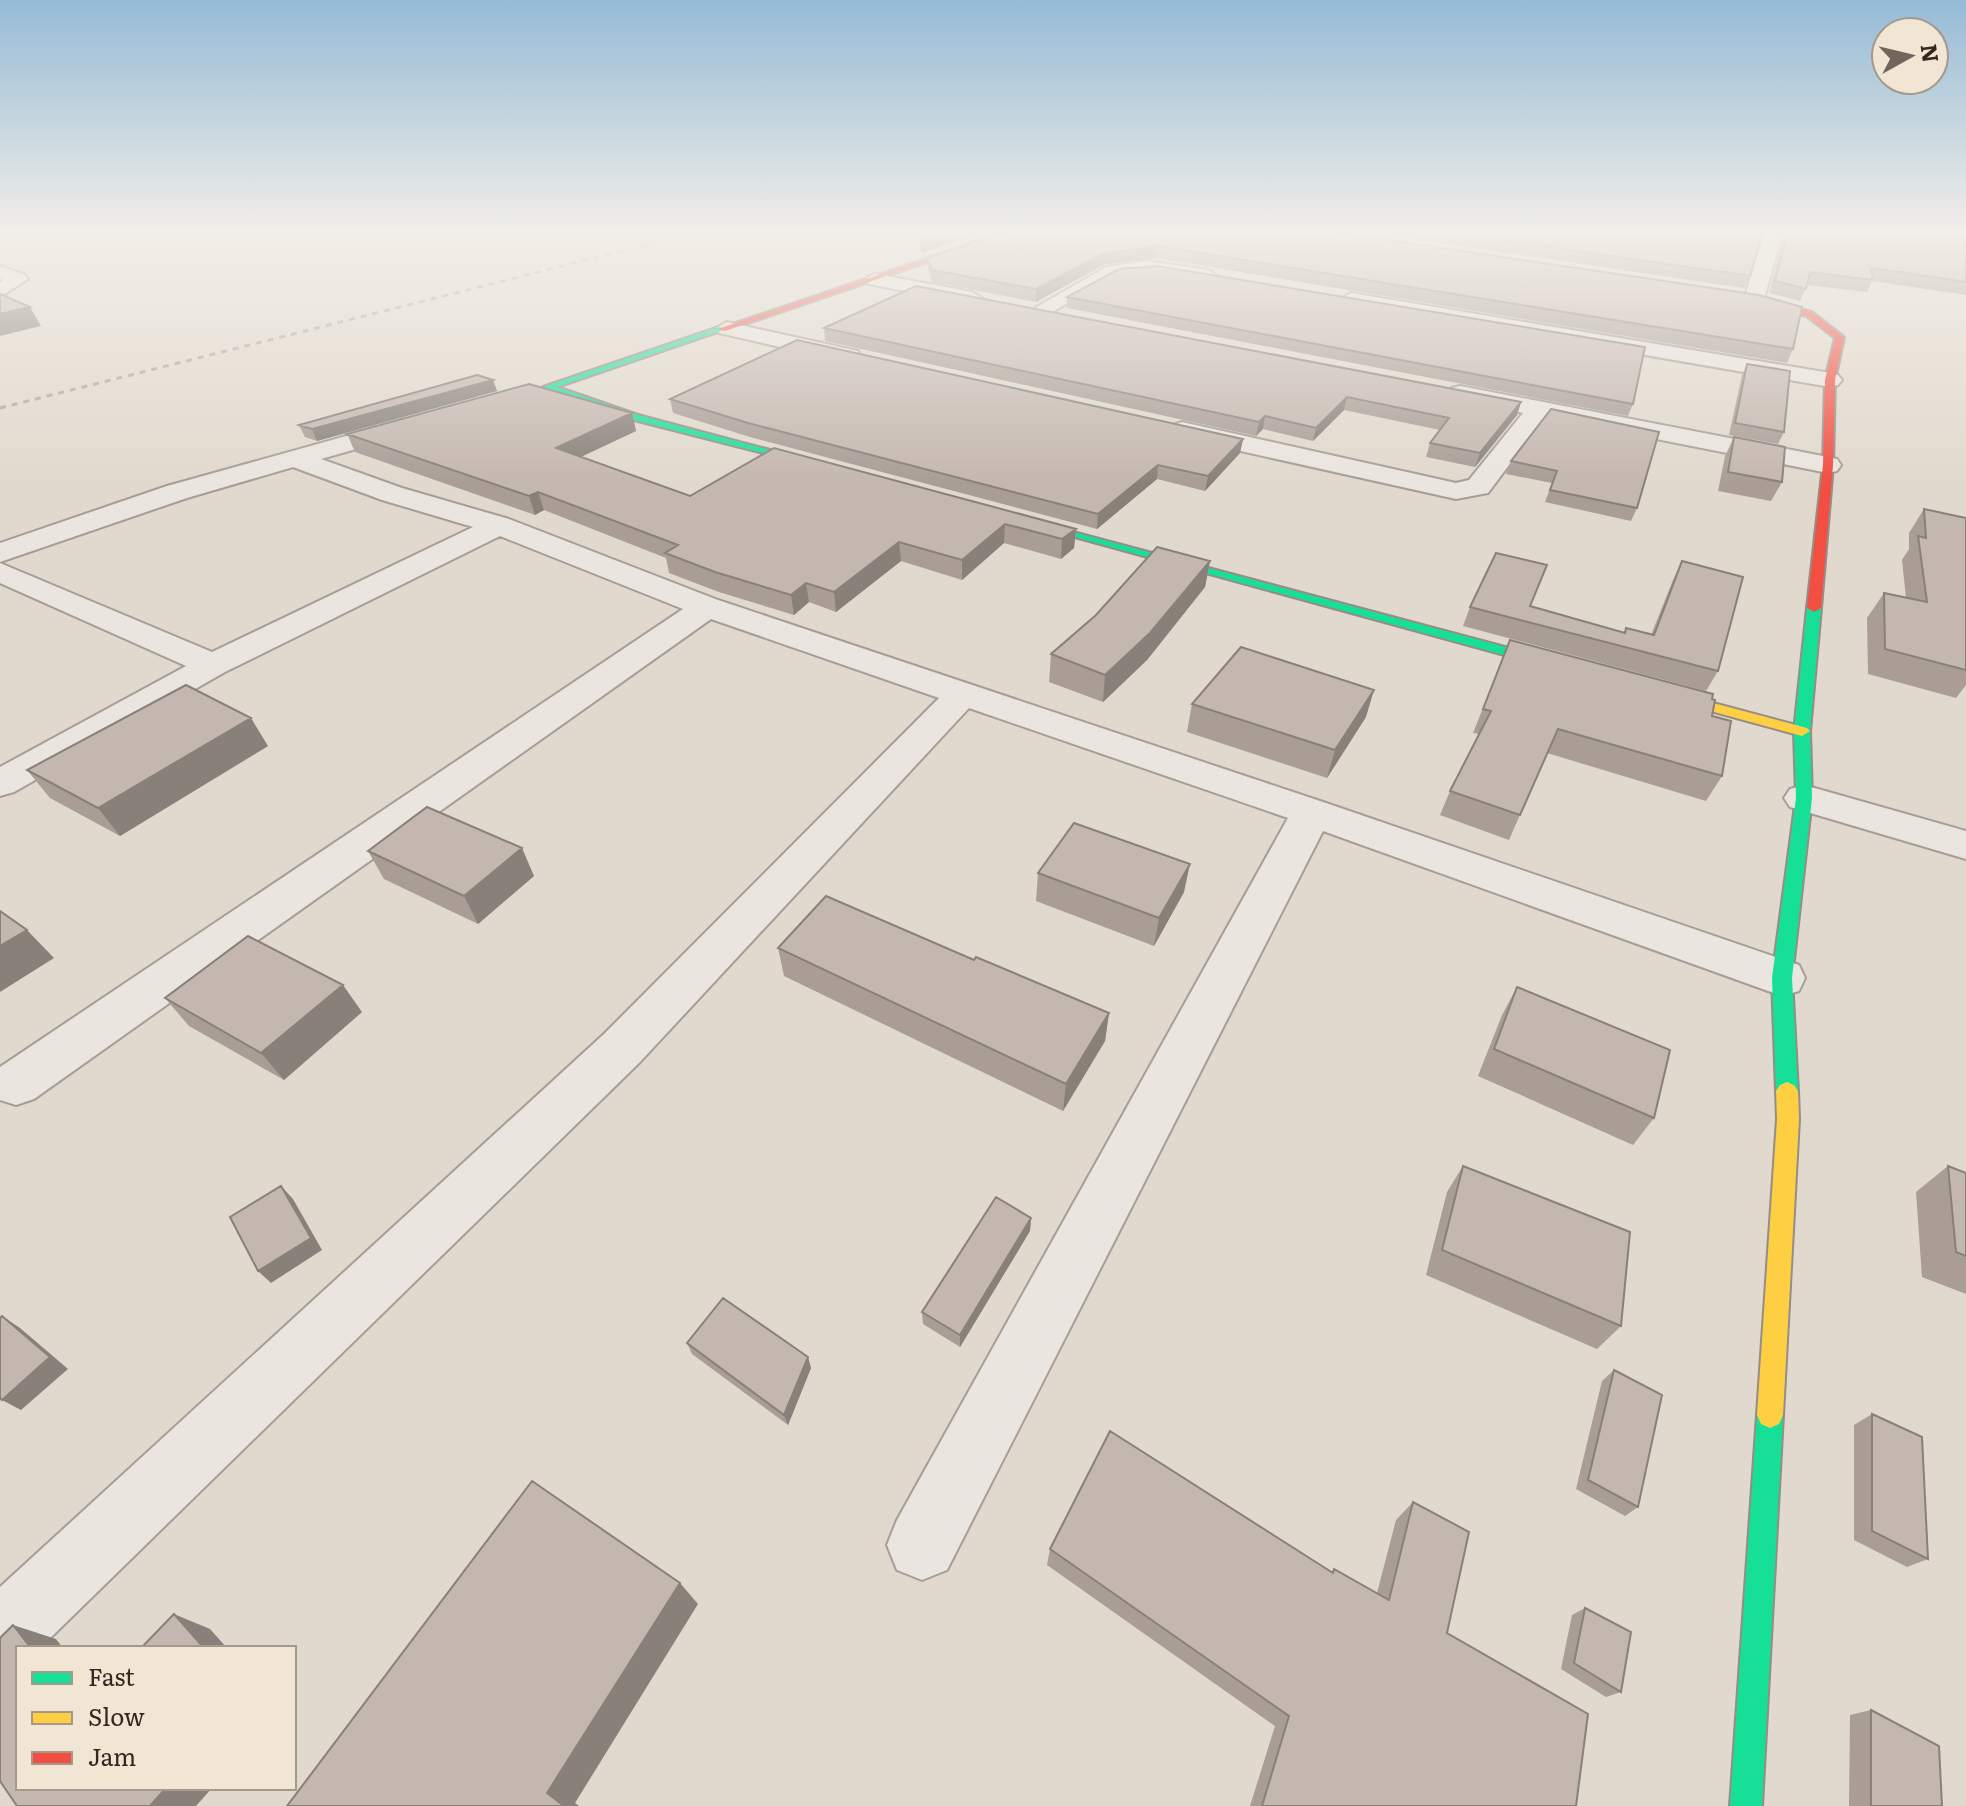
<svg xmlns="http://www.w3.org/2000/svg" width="1966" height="1806" font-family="Literata,serif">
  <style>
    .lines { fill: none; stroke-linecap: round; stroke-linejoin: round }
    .street-casing { stroke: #a69e96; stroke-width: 4 }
    .fast-casing { stroke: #968e86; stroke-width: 4 }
    .slow-casing { stroke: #968e86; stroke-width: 4 }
    .jam-casing { stroke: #968e86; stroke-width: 4 }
    .street { fill: #eae5de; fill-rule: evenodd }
    .fast { fill: #16e098; fill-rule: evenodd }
    .slow { fill: #ffcf43; fill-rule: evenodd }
    .jam { fill: #f24e42; fill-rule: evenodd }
    .rail { stroke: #aaa49e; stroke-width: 3; stroke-dasharray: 6 6; stroke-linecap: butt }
    .wall { fill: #a99d96 }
    .shaded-wall { fill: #89807a }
    .building { fill: #c4b7af; stroke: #89807a; stroke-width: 2 }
  </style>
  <rect width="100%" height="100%" fill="#e1d9cd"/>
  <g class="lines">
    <defs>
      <path id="street" d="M1765 231H1783L1764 299 1754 305 1744 299Z
        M1146 261 1208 270 1218 276C1206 289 1163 273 1145 273 1109 273 1077 299 1047 315L1040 317 1030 311 1106 267Z
        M0 266 25 275 28 279 0 297V282L3 280 0 279Z
        M876 274 972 292 982 298 972 304 869 284 866 280 869 276Z
        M1351 293 1830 373 1838 375 1842 380 1838 385 1830 387 1344 303 1341 299Z
        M727 322 858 351 861 356 850 363 719 333 716 328Z
        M1460 386 1828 457 1837 459 1841 465 1837 471 1828 473 1545 417 1488 493 1456 499 1182 438 1173 435 1169 430 1173 425 1182 422 1456 483 1469 480 1523 413 1452 398 1448 393 1452 388Z
        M407 419 416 422 420 427 416 432 321 459 402 488 509 519 718 600 1326 803 1799 965 1805 978 1799 991 1782 996 1323 831 947 1570 922 1580 897 1570 887 1545 897 1520 1288 818 969 708 640 1062 40 1648H18V1665L0 1672V1587L604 1034 939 698 711 619 34 1099 16 1105 0 1100V1067L683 609 500 536 225 672 14 792 0 796V767L186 666 0 583V563L212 652 473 527 382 500 293 467 187 498 0 562V543L167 486Z
        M1804 785 1966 831V859L1790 807 1784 798 1790 789Z"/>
      <path id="fast" d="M719 327 726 329 557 387 638 415 830 466V470L630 419 543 387Z
        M1013 516 1569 664 1571 667 1569 670H1559L1013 520Z
        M1814 604 1821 608 1810 731 1812 798 1792 978 1798 1091 1794 1097 1787 1100 1780 1097 1776 1091 1772 978 1796 798 1794 731 1807 608Z
        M1770 1402 1779 1406 1783 1415 1762 1806H1730L1757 1415 1761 1406Z"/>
      <path id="slow" d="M1657 688 1807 728 1810 731 1802 736 1652 695V689Z
        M1787 1082 1794 1085 1798 1091 1799 1119 1783 1415 1779 1424 1770 1428 1761 1424 1757 1415 1777 1119 1776 1091 1780 1085Z"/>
      <path id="jam" d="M1008 231H1019L725 331 718 329Z
        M1744 295 1812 312 1844 337 1835 380 1833 465 1821 608 1814 612 1807 608 1823 465 1825 380 1835 338 1806 316 1741 299Z"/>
    </defs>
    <use href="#street" class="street-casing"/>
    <use href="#fast" class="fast-casing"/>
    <use href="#slow" class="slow-casing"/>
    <use href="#jam" class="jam-casing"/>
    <use href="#street" class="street"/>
    <use href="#fast" class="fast"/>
    <use href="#slow" class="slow"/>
    <use href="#jam" class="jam"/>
    <path class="rail" d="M0 408 701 231"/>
  </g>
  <path class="wall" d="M1327 231 1793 349 1787 363 1156 258 1105 264 1036 302 932 282 928 270 927 258Z
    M1359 231H1763L1750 276 1744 288Z
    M1785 231H1966V295L1872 281 1867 292 1807 285 1800 301 1769 293Z
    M1067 297 1633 404 1628 416 1067 308Z
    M824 328 1521 402 1517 415 1475 467 1426 457 1430 443 1440 430 1344 410 1313 441 1263 429 1256 436 825 341Z
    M1747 364 1784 432 1778 444 1729 435 1742 375Z
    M493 380 497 391 317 441 305 437 299 425Z
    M670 399 1243 439 1240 453 1205 491 1157 479 1097 529 750 437 673 413Z
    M1551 409 1637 508 1631 521 1545 502 1552 483 1506 474 1511 461Z
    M632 413 636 431 581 457 690 496 1076 529 1074 548 1061 559 1004 543 962 580 901 561 836 612 809 602 794 615 719 592 669 573 666 558 544 510 535 515 355 452 347 434Z
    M1734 437 1782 482 1771 501 1718 491 1725 456Z
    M1924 509 1966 518V685L1956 698 1868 674 1867 618 1884 593 1906 598 1902 560 1909 549V533Z
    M1210 561 1205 587 1147 660 1103 702 1049 682 1051 654Z
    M1682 561 1718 671 1706 691 1463 626 1470 607 1530 606 1624 633 1626 628 1651 635 1673 580Z
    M1510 640 1712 699V716L1722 776 1706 801 1547 753 1509 840 1440 815 1450 791 1479 734 1473 733Z
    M1192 704 1366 717 1327 778 1187 732Z
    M268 746 120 836 50 798 27 770Z
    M368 851 534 876 478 924 384 879Z
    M1038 873 1184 892 1154 946 1036 901Z
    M778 948 1109 1013 1105 1041 1063 1111 784 976Z
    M1517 987 1654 1118 1633 1145 1478 1076 1502 1015Z
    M165 998 362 1012 284 1080 189 1026Z
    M1463 1166 1621 1326 1597 1349 1426 1275 1447 1192Z
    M1948 1166 1966 1173V1294L1922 1277 1916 1192Z
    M1031 1218 1030 1231 960 1347 923 1324 922 1312Z
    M687 1343 811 1368 788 1425 692 1354Z
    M1614 1370 1638 1507 1625 1516 1576 1489 1602 1381Z
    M1872 1414 1928 1559 1907 1567 1854 1540V1425Z
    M1413 1502 1447 1633 1576 1806H1250L1275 1726 1047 1565 1050 1549 1331 1572 1334 1569 1377 1593 1396 1520Z
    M1585 1608 1621 1692 1606 1697 1561 1669 1572 1615Z
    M1871 1710 1942 1806H1849L1850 1715Z"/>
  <path class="shaded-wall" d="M953 231H988L921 253 920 242Z
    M1158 246 1156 258 1105 264 1036 302V289L1105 253Z
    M30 307 41 326 0 336V314Z
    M493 380 497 391 317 441 312 429Z
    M1347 397 1344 410 1313 441 1316 428Z
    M1521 402 1517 415 1475 467 1480 453Z
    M632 413 636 431 561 466 556 448Z
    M1265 416 1263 429 1256 436 1259 422Z
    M1243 439 1240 453 1205 491 1208 476Z
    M1158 465 1157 479 1097 529 1098 514Z
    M538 492 544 510 535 515 529 496Z
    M1005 524 1004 543 962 580V560Z
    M1076 529 1074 548 1061 559 1062 539Z
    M899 542 901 561 836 612 834 592Z
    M1210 561 1205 587 1147 660 1103 702 1105 675Z
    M806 583 809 602 794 615 791 595Z
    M1374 690 1366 717 1327 778 1335 750Z
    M251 718 268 746 120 836 98 808Z
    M522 848 534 876 478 924 464 896Z
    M1190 864 1184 892 1154 946 1159 918Z
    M27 930 54 958 0 992V946Z
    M343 985 362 1012 284 1080 261 1053Z
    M1109 1013 1105 1041 1063 1111 1066 1084Z
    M281 1186 293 1199 322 1250 271 1283 258 1271Z
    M1031 1218 1030 1231 960 1347V1335Z
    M2 1316 20 1328 68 1369 21 1410 2 1400Z
    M808 1357 811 1368 788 1425 784 1415Z
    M680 1583 698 1604 575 1803 579 1806H564L547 1793Z
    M174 1614 210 1629 227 1648H204Z
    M13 1625 56 1639 63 1648H31Z
    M166 1788H212L196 1806H150Z"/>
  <path class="building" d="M936 231H953L920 242 918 237Z
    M1009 231H1327L1759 295 1802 307 1793 349 1158 246 1105 253 1036 289 932 270 927 258Z
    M1439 231H1763L1750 276Z
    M1788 231H1966V282L1871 268 1873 280 1810 272 1806 289 1775 281Z
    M1157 266 1645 347 1633 404 1067 297 1119 269Z
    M916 286 1521 402 1480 453 1430 443 1449 418 1347 397 1316 428 1265 416 1259 422 824 328Z
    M0 294 30 307 0 314Z
    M797 340 1243 439 1208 476 1158 465 1098 514 748 423 670 399Z
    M1747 364 1790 371 1784 432 1735 423Z
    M477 375 493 380 312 429 299 425Z
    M529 384 632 413 556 448 690 496 774 448 1076 529 1062 539 1005 524 962 560 899 542 834 592 806 583 791 595 715 572 665 553 678 545 538 492 529 496 347 434Z
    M1551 409 1659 432 1637 508 1550 490 1557 471 1511 461Z
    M1734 437 1785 447 1782 482 1728 472Z
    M1924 509 1966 518V670L1885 649 1884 593 1927 602 1918 536 1926 538Z
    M1157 547 1210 561 1150 633 1105 675 1051 654 1096 615Z
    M1496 553 1547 565 1530 606 1625 633 1626 628 1654 635 1682 561 1743 577 1718 671 1470 607Z
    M1510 640 1713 694 1712 699 1715 700 1712 716 1731 721 1722 776 1558 729 1520 815 1450 791 1491 711 1483 709Z
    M1241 647 1374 690 1335 750 1192 704Z
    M186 685 251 718 98 808 27 770Z
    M427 807 522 848 464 896 368 851Z
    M1074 823 1190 864 1159 918 1038 873Z
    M826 896 974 960 976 957 1109 1013 1066 1084 778 948Z
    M0 911 27 930 0 946Z
    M248 936 343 985 261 1053 165 998Z
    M1517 987 1670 1050 1654 1118 1494 1049Z
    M1463 1166 1630 1232 1621 1326 1442 1250Z
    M1948 1166 1966 1173V1256L1956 1252Z
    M281 1186 311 1238 258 1271 230 1217Z
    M996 1197 1031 1218 960 1335 922 1312Z
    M723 1298 808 1357 784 1415 687 1343Z
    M2 1316 50 1357 2 1400 0 1398V1318Z
    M1614 1370 1662 1395 1638 1507 1588 1480Z
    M1872 1414 1922 1437 1928 1559 1872 1531Z
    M1110 1431 1333 1573 1334 1569 1389 1600 1413 1502 1469 1532 1447 1633 1588 1714 1576 1806H1262L1289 1716 1050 1549Z
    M532 1481 680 1583 547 1793 564 1806H287Z
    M1585 1608 1631 1632 1621 1692 1574 1663Z
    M174 1614 204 1648H141Z
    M13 1625 31 1648H18V1788H166L150 1806H17L0 1781V1638Z
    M1871 1710 1939 1746 1942 1806H1871Z"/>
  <linearGradient id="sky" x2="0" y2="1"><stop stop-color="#95bbd6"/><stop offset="0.48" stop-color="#f2eee8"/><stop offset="1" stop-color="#f2eee8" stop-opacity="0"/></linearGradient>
  <rect width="1966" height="484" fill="url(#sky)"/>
  <rect x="16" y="1646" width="280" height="144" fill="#f1e5d4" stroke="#a5998c" stroke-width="2"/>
  <rect x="32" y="1672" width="40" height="12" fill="#16e098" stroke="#a5998c" stroke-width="2"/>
  <text x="88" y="1686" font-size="24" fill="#342720">Fast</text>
  <rect x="32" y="1712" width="40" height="12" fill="#ffcf43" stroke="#a5998c" stroke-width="2"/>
  <text x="88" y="1726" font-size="24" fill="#342720">Slow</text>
  <rect x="32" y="1752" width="40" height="12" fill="#f24e42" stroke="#a5998c" stroke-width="2"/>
  <text x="88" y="1766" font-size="24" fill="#342720">Jam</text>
  <g transform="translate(1910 56) rotate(82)"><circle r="38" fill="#f1e5d4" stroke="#a5998c" stroke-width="2"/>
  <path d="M0-6L14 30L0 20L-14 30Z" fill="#71655d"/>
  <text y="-12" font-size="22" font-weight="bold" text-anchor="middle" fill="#342720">N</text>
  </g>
</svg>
